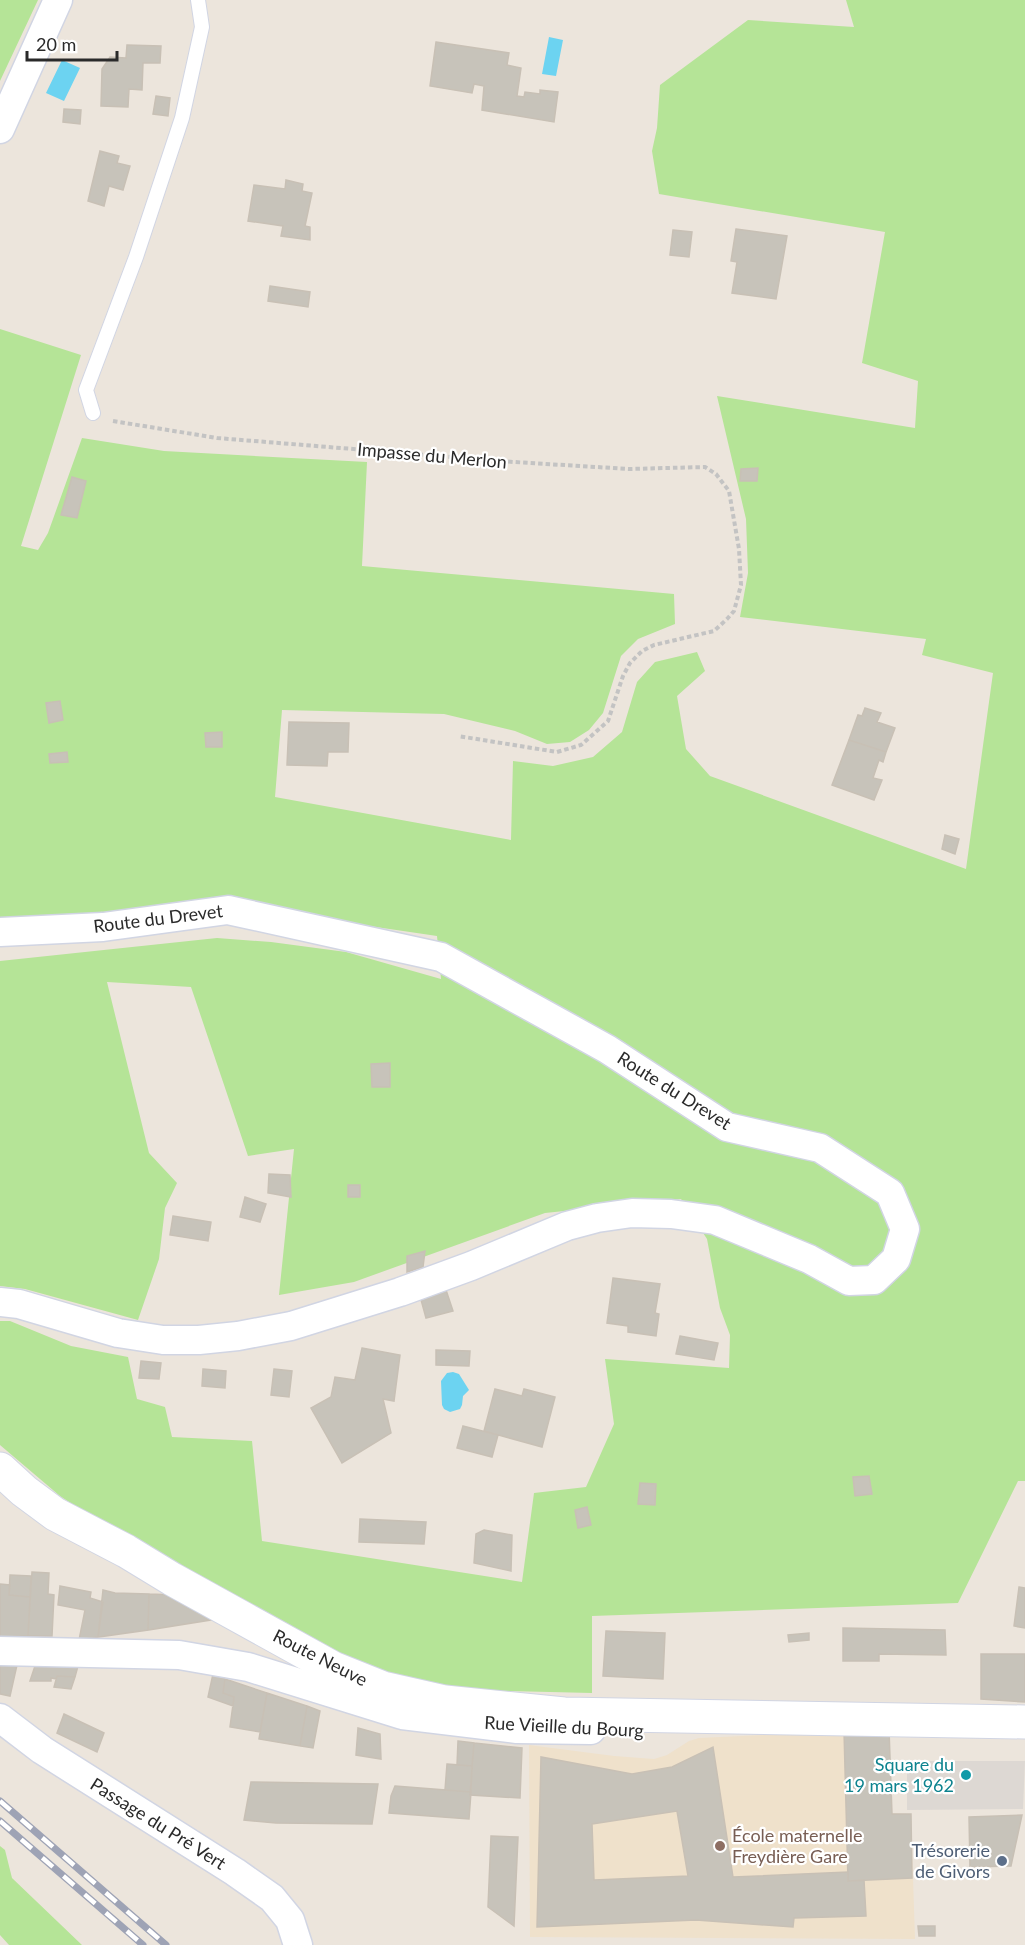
<svg xmlns="http://www.w3.org/2000/svg" width="1025" height="1945" font-family="Lato,sans-serif">
  <style>
    .education { fill: #efe1cb }
    .green { fill: #b5e497 }
    .plaza { fill: #ddd8d3 }
    .water { fill: #6cd3f1 }
    .building { fill: #c7c3ba; stroke: #c8c0b5; stroke-width: 1.5; fill-rule: evenodd }
    .lines { fill: none; stroke-linecap: round; stroke-linejoin: round }
    .service-casing { stroke: #d1d5e3; stroke-width: 16 }
    .minor-casing { stroke: #d1d5e3; stroke-width: 31 }
    .tertiary-casing { stroke: #d1d5e3; stroke-width: 35 }
    .path { stroke: #c3c3c3; stroke-width: 4; stroke-dasharray: 4.5 3; stroke-linecap: butt }
    .service { stroke: #fff; stroke-width: 14 }
    .minor { stroke: #fff; stroke-width: 28 }
    .tertiary { stroke: #fff; stroke-width: 33 }
    .rail-casing { stroke: #9ea3b5; stroke-width: 7 }
    .rail { stroke: #fff; stroke-width: 4.5; stroke-dasharray: 14; stroke-linecap: butt }
    .culture-dot { fill: #0f9aa8; stroke: #fff; stroke-width: 2 }
    .education-dot { fill: #8d6e63; stroke: #fff; stroke-width: 2 }
    .service-dot { fill: #5c6f8a; stroke: #fff; stroke-width: 2 }
    .labels { text-anchor: middle; stroke-width: 4.5; stroke-linejoin: round; paint-order: stroke }
    .street-label { font-size: 18px; fill: #2a2a2a; stroke: #fff }
    .culture-label { font-size: 18px; fill: #0d838f; stroke: #fff; text-anchor: end }
    .education-label { font-size: 18px; fill: #785e54; stroke: #fff; text-anchor: start }
    .service-label { font-size: 18px; fill: #4e5e75; stroke: #fff; text-anchor: end }
  </style>
  <rect width="100%" height="100%" fill="#ece5dc"/>
  <path class="education" d="M889 1729 892 1813 911 1814 915 1939 530 1937 529 1745 614 1756 654 1759 667 1755 689 1741 699 1738Z"/>
  <path class="green" d="M0 0H38L0 81Z
    M846 0H1025V1481H1018L958 1603 592 1616V1693L463 1690 370 1674 99 1522 60 1496 0 1445V1321H10L71 1346 128 1357 137 1399 165 1407 172 1437 252 1441 262 1541 522 1582 534 1493 586 1487 614 1424 605 1359 729 1368 730 1335 720 1308 707 1239 681 1199 545 1213 354 1282 279 1295 294 1149 248 1156 191 987 107 982 149 1153 177 1183 165 1208 159 1259 138 1320 25 1289 0 1286V961L217 938 271 942 346 952 441 979 437 936 199 901 142 912 0 920V329L81 355 21 546 38 550 48 533 82 438 164 451 367 462 362 566 674 594 675 624 638 639 621 656 603 713 589 730 570 742 547 744 515 731 444 714 282 710 275 797 511 840 513 761 553 766 593 757 622 732 637 682 655 662 697 652 705 671 677 696 686 749 710 776 966 869 993 673 922 655 926 639 740 617 748 573 746 519 717 396 915 428 918 381 862 363 885 232 659 194 652 151 657 128 660 85 748 20 854 27Z
    M0 1846 5 1850 12 1878 82 1945H9L0 1935Z"/>
  <path class="plaza" d="M907 1761H1025L1023 1809 907 1810Z"/>
  <path class="water" d="M549 37 563 40 556 76 542 74Z
    M62 60 80 68 64 101 46 93Z
    M453 1372 459 1374 469 1390 463 1396 462 1405 460 1409 450 1412 444 1409 442 1405 441 1381 447 1373Z"/>
  <path class="building" d="M436 42 509 53 507 65 521 68 517 96 524 97 525 92 540 94V90L558 92 554 122 482 110 484 86 474 84 472 93 430 86Z
    M127 45 161 46 160 63H143L142 90 129 89 128 107 101 106 102 69 110 57 126 58Z
    M156 96 170 98 168 116 153 114Z
    M64 109 81 110 80 124 63 122Z
    M100 151 119 156 117 163 130 166 123 190 109 186 104 206 88 201Z
    M286 180 303 184 302 191 312 193 305 226 310 227V240L281 236 283 226 248 221 254 185 285 189Z
    M736 229 787 236 776 299 732 293 737 262 731 261Z
    M673 230 692 232 689 257 670 255Z
    M270 286 310 292 308 307 268 301Z
    M758 468 757 481H740L741 469Z
    M72 477 86 481 77 518 61 515Z
    M60 701 63 720 49 723 46 703Z
    M865 708 881 713 877 722 895 728 886 752 849 740 858 715 862 716Z
    M289 722 349 723 348 752H328L327 766 287 765Z
    M222 732V747H206L205 733Z
    M849 740 886 752 883 762 879 760 873 778 882 780 874 800 832 785Z
    M67 752 68 762 50 763 49 754Z
    M945 835 959 839 955 854 942 849Z
    M390 1063V1087H372L371 1064Z
    M269 1174 290 1175 291 1197 268 1193Z
    M348 1185H360V1197H348Z
    M245 1197 266 1204 260 1222 240 1217Z
    M173 1216 211 1222 208 1241 170 1235Z
    M425 1251 423 1267 407 1272V1256Z
    M613 1278 660 1284 655 1313 659 1314 656 1336 628 1332V1326L607 1323Z
    M445 1287 453 1311 426 1318 420 1296Z
    M680 1336 718 1343 714 1360 676 1354Z
    M362 1348 400 1355 394 1401 383 1399 391 1433 342 1463 311 1408 331 1397 335 1377 355 1380Z
    M436 1350 470 1351 469 1366 436 1365Z
    M141 1361 161 1363 159 1379 139 1378Z
    M203 1369 226 1371 225 1388 202 1386Z
    M274 1369 292 1371 289 1397 271 1395Z
    M495 1389 522 1396 524 1389 555 1397 542 1447 484 1431Z
    M463 1426 498 1435 492 1457 457 1448Z
    M869 1476 872 1494 855 1496 853 1477Z
    M640 1483 656 1484 655 1505 638 1504Z
    M587 1507 591 1525 578 1528 575 1510Z
    M360 1519 426 1522 424 1544 359 1542Z
    M484 1530 512 1535 511 1571 474 1563 476 1534Z
    M32 1572 49 1573 48 1594 54 1595 52 1636H28Z
    M10 1575 31 1576 30 1597 9 1595Z
    M0 1584 10 1585 9 1595 30 1597 28 1636 0 1637Z
    M60 1586 91 1592 90 1598 103 1602 98 1637 79 1640 85 1610 58 1605Z
    M1019 1587 1025 1588V1628L1014 1626Z
    M103 1590 115 1593 149 1594 148 1630 98 1637Z
    M149 1594 176 1595 217 1619 148 1630Z
    M843 1628 945 1630 946 1655 879 1654V1661H843Z
    M606 1631 665 1633 663 1679 603 1676Z
    M809 1633V1640L789 1642 788 1635Z
    M981 1654H1025V1702L981 1699Z
    M0 1665H17L10 1696 0 1694Z
    M59 1665 78 1666 75 1677 57 1676 56 1679 51 1678V1681H30L35 1666Z
    M213 1674 225 1679 223 1693 234 1697 233 1706 208 1697Z
    M57 1676 75 1677 71 1689 54 1687Z
    M225 1679 267 1693 260 1732 230 1727 234 1697 223 1693Z
    M267 1693 307 1706 300 1746 259 1739Z
    M307 1706 320 1711 313 1748 300 1746Z
    M64 1714 104 1733 97 1752 57 1733Z
    M358 1728 380 1734 381 1759 356 1755Z
    M889 1729 892 1814H911L912 1878 848 1881 844 1731Z
    M458 1741 474 1743 472 1766 457 1765Z
    M474 1743 522 1748 520 1798 470 1795Z
    M713 1747 733 1877 848 1872V1881L864 1880 866 1916 794 1918 793 1927 696 1920 537 1927 541 1757 632 1774 672 1767ZM677 1811 688 1876 594 1880 592 1824Z
    M447 1764 472 1766 471 1792 445 1790Z
    M251 1782 378 1784 372 1824 276 1823 244 1820Z
    M395 1786 471 1792 469 1819 389 1813 391 1796Z
    M1022 1815 1011 1866 970 1867 969 1817Z
    M491 1836 518 1837 514 1926 488 1907Z
    M918 1926H935V1936H919Z"/>
  <g class="lines">
    <defs>
      <path id="service" d="M93 413 86 390 136 257 182 118 202 27 198 0"/>
      <path id="minor" d="M0 129 58 0
        M0 932 103 927 228 910 441 957 607 1049 727 1127 820 1148 890 1193 905 1229 896 1259 874 1280 849 1281 809 1259 715 1220 671 1214 632 1213 597 1218 567 1226 471 1266 400 1292 291 1326 238 1336 199 1340H163L118 1333 19 1304 0 1302
        M0 1651 179 1655 248 1667 402 1715 517 1729 591 1730
        M0 1718 42 1750 235 1872 272 1898 290 1920 298 1945"/>
      <path id="tertiary" d="M0 1469 24 1491 55 1514 126 1551 172 1579 333 1668 383 1688 445 1702 564 1714 1025 1722"/>
    </defs>
    <use href="#service" class="service-casing"/>
    <use href="#minor" class="minor-casing"/>
    <use href="#tertiary" class="tertiary-casing"/>
    <path class="path" d="M113 421 217 438 514 462 629 469 705 467 716 474 729 491 739 549 741 585 734 611 727 619 714 631 654 645 642 651 630 663 623 676 608 721 581 745 557 752 458 736"/>
    <use href="#service" class="service"/>
    <use href="#minor" class="minor"/>
    <use href="#tertiary" class="tertiary"/>
    <defs>
      <path id="rail" d="M0 1801 166 1945
        M0 1821 143 1945"/>
    </defs>
    <use href="#rail" class="rail-casing"/>
    <use href="#rail" class="rail"/>
  </g>
  <circle class="culture-dot" cx="966" cy="1775" r="6"/>
  <circle class="education-dot" cx="720" cy="1846" r="6"/>
  <circle class="service-dot" cx="1002" cy="1861" r="6"/>
  <g class="labels">
    <g class="street-label">
      <text transform="translate(432 456) rotate(5)" y="6">Impasse du Merlon</text>
      <text transform="translate(158 919) rotate(-7)" y="6">Route du Drevet</text>
      <text transform="translate(674 1091) rotate(32)" y="6">Route du Drevet</text>
      <text transform="translate(320 1658) rotate(27)" y="6">Route Neuve</text>
      <text transform="translate(564 1727) rotate(3)" y="6">Rue Vieille du Bourg</text>
      <text transform="translate(158 1824) rotate(32)" y="6">Passage du Pré Vert</text>
    </g>
    <g class="culture-label">
      <text x="954" y="1771">Square du<tspan x="954" dy="21">19 mars 1962</tspan></text>
    </g>
    <g class="education-label">
      <text x="732" y="1842">École maternelle<tspan x="732" dy="21">Freydière Gare</tspan></text>
    </g>
    <g class="service-label">
      <text x="990" y="1857">Trésorerie<tspan x="990" dy="21">de Givors</tspan></text>
    </g>
  </g>
  <path d="M27 51v9h90v-9" fill="none" stroke="#2a2a2a" stroke-width="3"/>
  <text x="36" y="51" font-size="18" fill="#2a2a2a" stroke="#ffffff" stroke-width="4.5" paint-order="stroke">20 m</text>
</svg>
